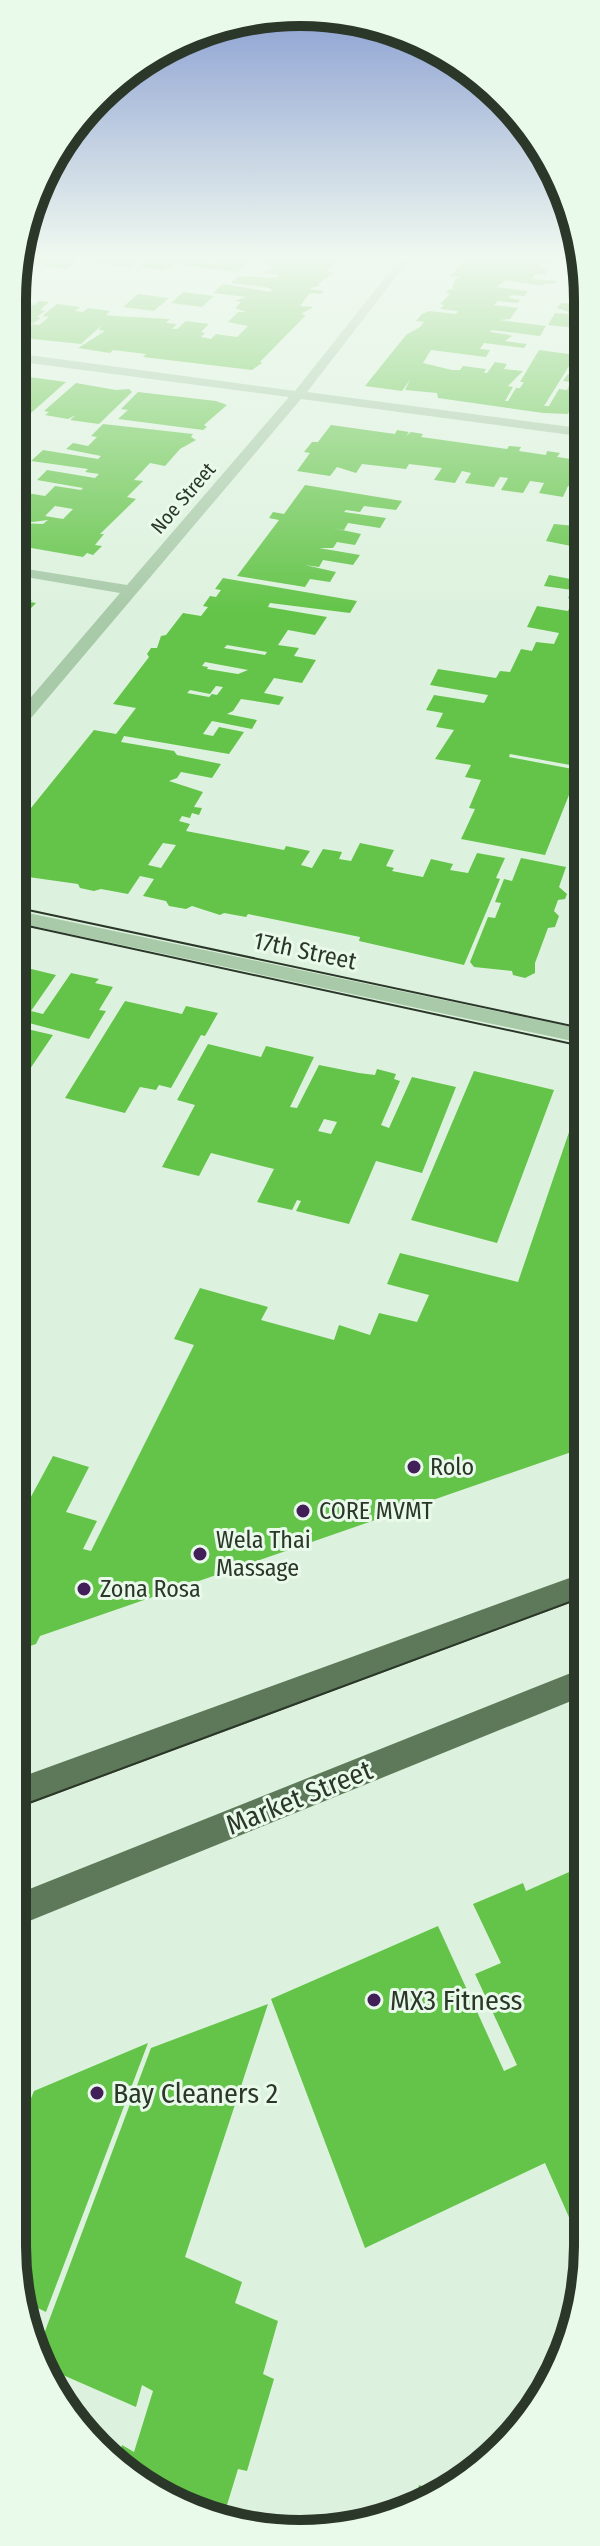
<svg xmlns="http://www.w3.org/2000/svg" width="600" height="2546" font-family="'Fira Sans Condensed',sans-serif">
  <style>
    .building { fill: #64c449; fill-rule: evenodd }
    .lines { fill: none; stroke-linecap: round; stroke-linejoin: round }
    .minor { fill: #a9caa9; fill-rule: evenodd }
    .major { fill: #5e795a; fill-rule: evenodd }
    .tram { stroke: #2b3729; stroke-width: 2 }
    .poi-dot { fill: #421f58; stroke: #e9faeb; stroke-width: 3 }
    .labels { text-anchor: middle; stroke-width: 6; stroke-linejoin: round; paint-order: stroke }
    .far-street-label { font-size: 20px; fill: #2b3729; stroke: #e9faeb }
    .street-label { font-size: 24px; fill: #2b3729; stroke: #e9faeb }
    .poi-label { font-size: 24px; fill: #2b3729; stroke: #e9faeb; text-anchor: start }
    .near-street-label { font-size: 28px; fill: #2b3729; stroke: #e9faeb }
    .near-poi-label { font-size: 28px; fill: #2b3729; stroke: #e9faeb; text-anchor: start }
    .rim { fill: none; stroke: #2b3729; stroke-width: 10 }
  </style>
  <rect width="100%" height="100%" fill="#ddf2de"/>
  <path class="building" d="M19 255H217L208 263 214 264 220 255H252L250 257H253L237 272 174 264 163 270 140 267 146 262H142L145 257 132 267 78 261 67 269 42 266 46 263 38 266 15 263Z
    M275 255 338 260 327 272H334L318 284 321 285 309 289 324 291 321 294 310 293 300 306 313 307 301 314 306 315 260 362 262 363 252 370 143 357 146 354 113 350 110 353 78 348 105 331 99 330 101 326 81 344 14 337V315L17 313 14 311 23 304 34 305 39 301 49 302 40 310 45 311 37 317 41 318 16 334 20 335 33 324 39 325 49 317 42 316 57 304 80 307 75 311 83 312 88 308 110 311 106 315 115 316 170 319 166 323 177 324 172 329H177L186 321 209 324 201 332 205 333 201 337 211 339 216 334 237 337 248 326 228 322 238 312H246L235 308 241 302 234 301 247 297 213 293 223 284 270 292 272 289 265 287 231 283 239 276 277 278 280 275 262 273 276 266 265 264Z
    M472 255H560L552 264 542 263 539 268 550 269 545 275 535 274 532 279 557 281 554 284 545 283 543 286 506 280 497 287 528 291 524 296 511 295 509 298 520 300 517 303 498 301 494 305 518 308 510 319 499 320 546 326 540 336 492 330 490 332 510 335 512 336 505 341 527 344 524 348 484 343 480 349 490 350 486 357 431 350 423 363 452 370H460L463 366 486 369 484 373H487L495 362 507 364 504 369 523 371 508 386 513 387 505 401H508L516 388H520L524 382H520L539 350 576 355 544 406H549L559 389 567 390 571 382 563 381 568 374 586 376V410L569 411 568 414 543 413 438 398 437 393 405 390 410 380 402 391 365 386 406 335 420 327 424 322 416 321 422 314 429 311 456 314 458 311 440 309 444 305 440 304 450 294 446 293 448 290 455 288H452L455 279 461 277 449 276Z
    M183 292 214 296 202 307 171 303Z
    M138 294 169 298 154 311 123 307Z
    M561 303 586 305V329L548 325 555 313 568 314 569 312 557 308Z
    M14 375 66 382 23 420 14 419Z
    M76 383 116 390 129 389 132 392 99 424 70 420 76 415 68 419 45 415 49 412 44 411Z
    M138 392 216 401 227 405 204 425 207 427 203 430 118 419 128 410 121 409Z
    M103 424 193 434 191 437 196 440 180 449 165 466 150 463 134 480 143 481 127 497 136 499 100 534H104L95 545 102 546 93 555 87 553 83 557 14 545V540L20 534 14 533V528L19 523 43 524 48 520 32 522 14 519V499L19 500 27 493 45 496 55 486 81 490 83 488 37 480 47 470 95 478 99 474 85 472 88 469 31 461 43 450 98 459 101 456 66 449 73 443 88 446 97 437 91 436ZM55 506 73 509 63 519 45 516Z
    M331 425 395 434 397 430 409 432 406 436 411 432 423 434 421 437 507 449 509 446 521 447 519 451 546 455 547 451 560 453 557 457 586 461V489L568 486 563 497 539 493 544 483 530 481 523 493 501 490 508 478 500 477 494 487 465 483 471 473 462 471 455 483 434 480 442 468 409 464 406 469 362 464 356 473 337 467 330 476 297 471 310 453 304 452 312 442H318Z
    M305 485 402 501 396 510 364 506 360 512 346 510 344 512 386 518 380 528 348 523 344 530 333 528 361 534 355 545 337 542 333 548H319L360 555 353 565 323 560 319 567 305 565 336 572 330 582 310 579 305 587 237 576 279 520 269 518 273 512 284 514Z
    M554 524 586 527V549L546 541Z
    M586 574V756L581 767 510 754 509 757 578 770 572 786 586 788V799L569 795 545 855 461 839 475 809 469 808 481 780 465 777 471 765 435 759 454 730 436 727 443 713 426 710 434 695 484 703 488 695 430 685 438 669 496 678 500 671 510 672 521 649 532 651 536 642 554 644 559 633 527 627 537 606 568 611 573 599 568 598 572 590 544 586 549 575 582 581Z
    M223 578 357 601 350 613 270 603 268 607 327 617 315 635 288 630 278 645 299 648 294 656 316 660 302 683 274 678 264 693 284 697 279 705 241 699 233 711 227 714 257 720 252 729 212 721 203 734 213 736 219 727 244 732 229 754 124 736 121 742 174 751 177 755 221 764 212 778 181 772 177 778 169 781 203 792 194 807 202 808 199 815 192 813 190 818 182 816 179 821 190 824 186 831 284 850 286 846 310 851 301 865 312 868 323 849 342 852 339 859 351 861 360 843 394 850 386 866 394 868 392 871 423 877 431 859 453 864 450 870 468 873 477 853 505 858 496 878 500 879 464 965 359 941 360 937 248 914 246 917 224 913 220 915 192 906 186 909 169 906 166 901 143 896 154 879 140 876 128 894 101 889 94 891 80 888 78 884 21 876 20 872 14 870V829L94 730 116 734 136 708 113 704 149 657 147 654 151 648H157L161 636 166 635 183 613 201 616 208 607 203 606 210 596 216 597 221 590 215 589ZM227 645 267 652 265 655 224 648ZM205 662 248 670 238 674 207 669 208 667 202 666ZM216 686 223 687 217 695 212 694 209 697 187 693 190 690 210 694ZM163 843 176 845 161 868 148 865Z
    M14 597 32 600 30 602 36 603 25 614 18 613 14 618Z
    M521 858 566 867 559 887 567 894 565 899 558 900 554 911 559 916 555 927 548 928 535 963V973L525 978 513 975 512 971 474 967 470 962 488 917 495 918 501 903 495 902 504 879 512 881Z
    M14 960 18 961 15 965 56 975 31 1011 43 1014 71 973 99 979 95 983 113 987 99 1010 106 1011 89 1039 14 1019Z
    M125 1001 182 1014 186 1006 218 1013 205 1036 201 1035 171 1088 159 1085 156 1090 140 1087 125 1113 65 1098Z
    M14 1026 53 1035 13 1094V1071Z
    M208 1044 261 1057 266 1046 314 1057 290 1107 297 1108 319 1065 359 1073 375 1075 377 1069 396 1074 394 1079 400 1081 381 1125 389 1128 412 1077 456 1087 422 1173 376 1161 349 1224 296 1211 301 1201 297 1200 292 1210 257 1202 274 1169 211 1153 199 1176 162 1167 195 1105 177 1100ZM324 1119 337 1122 331 1134 318 1131Z
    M474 1071 554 1090 497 1243 411 1220Z
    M582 1094 586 1095V1447L40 1636 36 1644 13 1652V1530L53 1456 89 1467 66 1512 97 1521 83 1549 91 1551 194 1345 174 1339 200 1288 268 1307 261 1320 334 1340 339 1325 370 1335 379 1313 417 1322 429 1295 387 1284 400 1253 518 1282Z
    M585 1865V2239L580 2242 545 2163 365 2248 271 1999 438 1926 504 2071 517 2065 475 1974 501 1963 473 1904 523 1883 526 1891Z
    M268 2004 185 2257 242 2282 235 2303 278 2321 263 2374 274 2379 247 2471 238 2469 223 2518 173 2504 117 2461 122 2445 134 2452 153 2391 142 2385 136 2407 40 2365 35 2358 151 2048Z
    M148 2043 46 2312 23 2301 12 2246V2145L34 2091Z
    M26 2089 12 2123V2096Z
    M419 2485 440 2493 414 2507Z"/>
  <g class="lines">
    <path class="minor" d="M403 255H413L307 392 586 429V437L301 399 20 731 14 732V717L120 593 14 575V567L127 585 289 397 14 361V353L295 391Z
      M14 910 586 1030V1044L14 922Z"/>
    <path class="major" d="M586 1572V1597L13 1810V1780Z
      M586 1667V1695L12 1928V1896Z"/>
    <path class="tram" d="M14 907 586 1029
      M14 923 577 1045
      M13 1809 586 1596"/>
  </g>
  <linearGradient id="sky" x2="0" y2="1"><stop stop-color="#899ed1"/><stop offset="0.42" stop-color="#f0f9f0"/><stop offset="1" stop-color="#f0f9f0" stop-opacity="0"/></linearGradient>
  <rect width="600" height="611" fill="url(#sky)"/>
  <g class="poi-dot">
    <circle cx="414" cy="1467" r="8"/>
    <circle cx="303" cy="1511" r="8"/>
    <circle cx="200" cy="1554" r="8"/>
    <circle cx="84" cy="1589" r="8"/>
    <circle cx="374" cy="2000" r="8"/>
    <circle cx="97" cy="2093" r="8"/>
  </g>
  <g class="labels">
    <g class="far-street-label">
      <text transform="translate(183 498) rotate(-49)" y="7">Noe Street</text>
    </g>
    <g class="street-label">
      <text transform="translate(305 951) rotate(12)" y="8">17th Street</text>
    </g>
    <g class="poi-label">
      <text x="430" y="1475">Rolo</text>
      <text x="319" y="1519">CORE MVMT</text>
      <text x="216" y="1548">Wela Thai<tspan x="216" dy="28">Massage</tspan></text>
      <text x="100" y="1597">Zona Rosa</text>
    </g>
    <g class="near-street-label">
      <text transform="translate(299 1797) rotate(-22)" y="10">Market Street</text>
    </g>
    <g class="near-poi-label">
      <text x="390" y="2010">MX3 Fitness</text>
      <text x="113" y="2103">Bay Cleaners 2</text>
    </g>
  </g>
  <path d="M0 0H600V2546H0ZM300 26H300A274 274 0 0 1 574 300V2246A274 274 0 0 1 300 2520H300A274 274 0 0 1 26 2246V300A274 274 0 0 1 300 26Z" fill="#e9faeb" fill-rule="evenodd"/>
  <path class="rim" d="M300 26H300A274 274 0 0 1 574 300V2246A274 274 0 0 1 300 2520H300A274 274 0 0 1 26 2246V300A274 274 0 0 1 300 26Z"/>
</svg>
